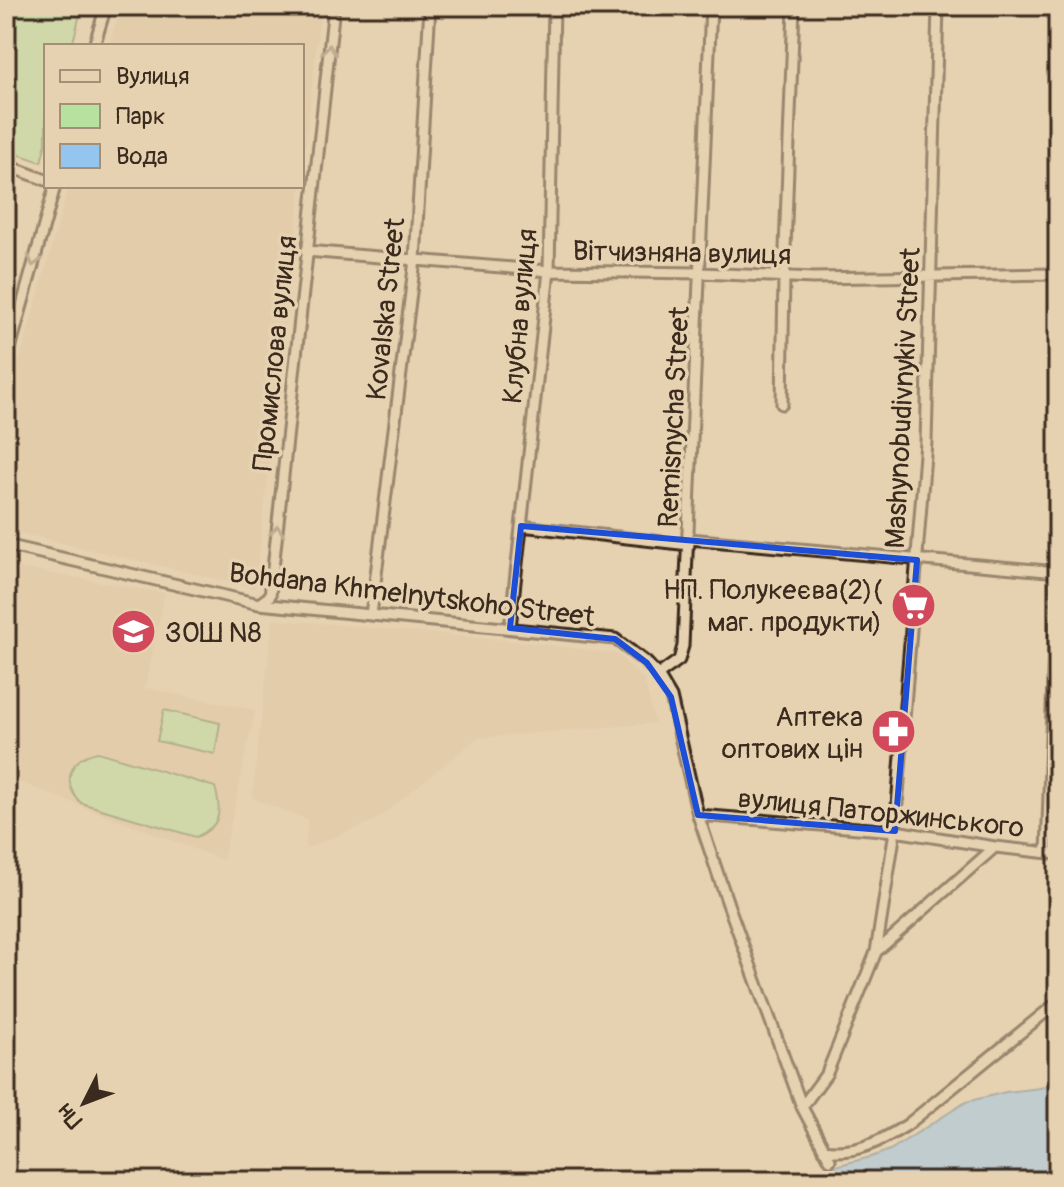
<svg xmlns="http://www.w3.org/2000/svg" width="1064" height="1187" font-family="Pangolin,sans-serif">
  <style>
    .built { fill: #e0c5a3 }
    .green { fill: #b6e19f; stroke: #78865e; stroke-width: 2 }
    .water { fill: #93c5ef; stroke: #70879b; stroke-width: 2 }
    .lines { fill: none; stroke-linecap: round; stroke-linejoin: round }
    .minor-casing { stroke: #3b2a1e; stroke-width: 15 }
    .minor { stroke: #e6d2b0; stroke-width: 9 }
    .oneway { stroke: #907e67 }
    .marked { fill: none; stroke: #1d4ed8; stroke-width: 6; stroke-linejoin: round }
    .labels { text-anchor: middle; stroke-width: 7; stroke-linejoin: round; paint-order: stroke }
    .street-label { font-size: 28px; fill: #3b2a1e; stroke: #e6d2b0 }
    .poi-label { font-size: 28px; fill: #3b2a1e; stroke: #e6d2b0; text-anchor: end }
  </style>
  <rect width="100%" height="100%" fill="#e6d2b0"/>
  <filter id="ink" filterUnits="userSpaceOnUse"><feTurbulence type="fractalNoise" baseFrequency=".0125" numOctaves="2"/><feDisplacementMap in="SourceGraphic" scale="16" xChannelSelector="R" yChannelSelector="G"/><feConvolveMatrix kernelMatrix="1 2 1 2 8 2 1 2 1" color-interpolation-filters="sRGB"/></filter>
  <g filter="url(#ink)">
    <path class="built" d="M121 6H321L302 173V46H109Z
      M69 186H301L255 588 6 530V408Z
      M20 568 165 593 145 688 255 710 223 860 6 777V675Z
      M273 619 526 642 617 654 644 680 655 723 477 738 376 820 305 849 308 820 252 798Z"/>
    <path class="green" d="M6 6H82L72 46H46V143L41 162 6 150Z
      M164 710 220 723 215 754 157 741Z
      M98 752 215 787C222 813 221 826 196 837L81 803C60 782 70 757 98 752Z"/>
    <path class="water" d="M1058 1082V1170L1034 1181H775L871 1157 890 1150 966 1102 1006 1092 1040 1088Z"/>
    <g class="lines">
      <defs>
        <path id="minor" d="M94 46 106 6
          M6 165 46 180
          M306 251 549 271 701 273 813 278 1058 274
          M6 363 55 186
          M782 404 784 276 794 6
          M521 526 689 545
          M689 539 1058 572
          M6 545 259 604 615 639 647 663 658 675 671 697 698 815 728 904 802 1107 830 1160
          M259 604 270 596 334 6
          M371 615 415 260 430 6
          M510 628 549 271 554 6
          M658 675 679 660 683 646 711 6
          M698 815 895 831 995 847 1058 854
          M1047 853 1058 533
          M876 952 995 847
          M802 1107 827 1073 876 952 895 831 926 442 938 6
          M824 1150C856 1155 881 1141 907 1125L1058 1002"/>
      </defs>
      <use href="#minor" class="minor-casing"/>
      <use href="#minor" class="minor"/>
    </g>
    <defs><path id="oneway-chevron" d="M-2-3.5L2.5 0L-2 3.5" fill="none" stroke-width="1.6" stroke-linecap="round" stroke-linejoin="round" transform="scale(2)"/></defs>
    <g class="oneway">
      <use href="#oneway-chevron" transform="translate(329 50) rotate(-84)"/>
      <use href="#oneway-chevron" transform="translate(34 261) rotate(106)"/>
      <use href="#oneway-chevron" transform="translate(277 531) rotate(-84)"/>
    </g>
  </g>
  <path d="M0 0H1064V1187H0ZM521 526 917 560 895 831 698 815 671 697 647 663 615 639 510 628Z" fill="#e6d2b0" fill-opacity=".55" fill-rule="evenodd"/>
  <path class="marked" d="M521 526 917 560 895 831 698 815 671 697 647 663 615 639 510 628Z"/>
  <defs>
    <symbol id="supermarket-disc" viewBox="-11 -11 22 22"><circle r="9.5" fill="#d1495b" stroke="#e6d2b0"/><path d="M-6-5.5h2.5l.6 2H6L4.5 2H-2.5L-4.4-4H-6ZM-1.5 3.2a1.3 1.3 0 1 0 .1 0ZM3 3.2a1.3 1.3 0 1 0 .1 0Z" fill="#fff"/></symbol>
    <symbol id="school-disc" viewBox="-11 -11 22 22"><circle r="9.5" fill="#d1495b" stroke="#e6d2b0"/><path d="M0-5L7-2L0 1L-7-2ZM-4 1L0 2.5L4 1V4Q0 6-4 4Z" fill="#fff"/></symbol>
    <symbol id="pharmacy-disc" viewBox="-11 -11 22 22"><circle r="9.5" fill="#d1495b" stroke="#e6d2b0"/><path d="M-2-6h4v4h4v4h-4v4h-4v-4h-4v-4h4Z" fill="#fff"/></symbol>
  </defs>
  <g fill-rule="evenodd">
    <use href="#supermarket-disc" x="888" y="580" width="51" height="51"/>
    <use href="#school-disc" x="108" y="606" width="51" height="51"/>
    <use href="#pharmacy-disc" x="868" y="706" width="51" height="51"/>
  </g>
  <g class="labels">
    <g class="street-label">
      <text transform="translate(682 252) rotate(1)" y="10">Вітчизняна вулиця</text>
      <text transform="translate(385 309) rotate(-84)" y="10">Kovalska Street</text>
      <text transform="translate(519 316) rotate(-85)" y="10">Клубна вулиця</text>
      <text transform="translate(274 353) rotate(-84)" y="10">Промислова вулиця</text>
      <text transform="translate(902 398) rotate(-87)" y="10">Mashynobudivnykiv Street</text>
      <text transform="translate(673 417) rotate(-87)" y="10">Remisnycha Street</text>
      <text transform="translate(412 594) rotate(7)" y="10">Bohdana Khmelnytskoho Street</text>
      <text transform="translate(881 812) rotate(6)" y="10">вулиця Паторжинського</text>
    </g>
    <g class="poi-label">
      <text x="882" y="599">НП. Полукеєва(2)(<tspan x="882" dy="32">маг. продукти)</tspan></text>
      <text x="165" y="642" text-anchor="start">ЗОШ N8</text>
      <text x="863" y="726">Аптека<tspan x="863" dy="32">оптових цін</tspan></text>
    </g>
  </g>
  <rect width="1064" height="1187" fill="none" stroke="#e6d2b0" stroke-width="32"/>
  <rect x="16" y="16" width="1032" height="1155" fill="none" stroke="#3b2a1e" stroke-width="3" filter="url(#ink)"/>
  <rect x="44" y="44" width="260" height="144" fill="#e6d2b0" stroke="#a28f76" stroke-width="2"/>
  <rect x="60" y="70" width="40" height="12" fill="#e6d2b0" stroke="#a28f76" stroke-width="2"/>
  <text x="116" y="84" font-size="24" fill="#3b2a1e">Вулиця</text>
  <rect x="60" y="104" width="40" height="24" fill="#b6e19f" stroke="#a28f76" stroke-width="2"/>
  <text x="116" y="124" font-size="24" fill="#3b2a1e">Парк</text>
  <rect x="60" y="144" width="40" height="24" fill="#93c5ef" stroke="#a28f76" stroke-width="2"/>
  <text x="116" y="164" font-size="24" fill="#3b2a1e">Вода</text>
  <g transform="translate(84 1103) rotate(228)" stroke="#e6d2b0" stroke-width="6" paint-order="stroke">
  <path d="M0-6L14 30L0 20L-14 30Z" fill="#3b2a1e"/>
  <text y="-12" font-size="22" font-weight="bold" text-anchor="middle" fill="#3b2a1e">Пн</text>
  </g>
</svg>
